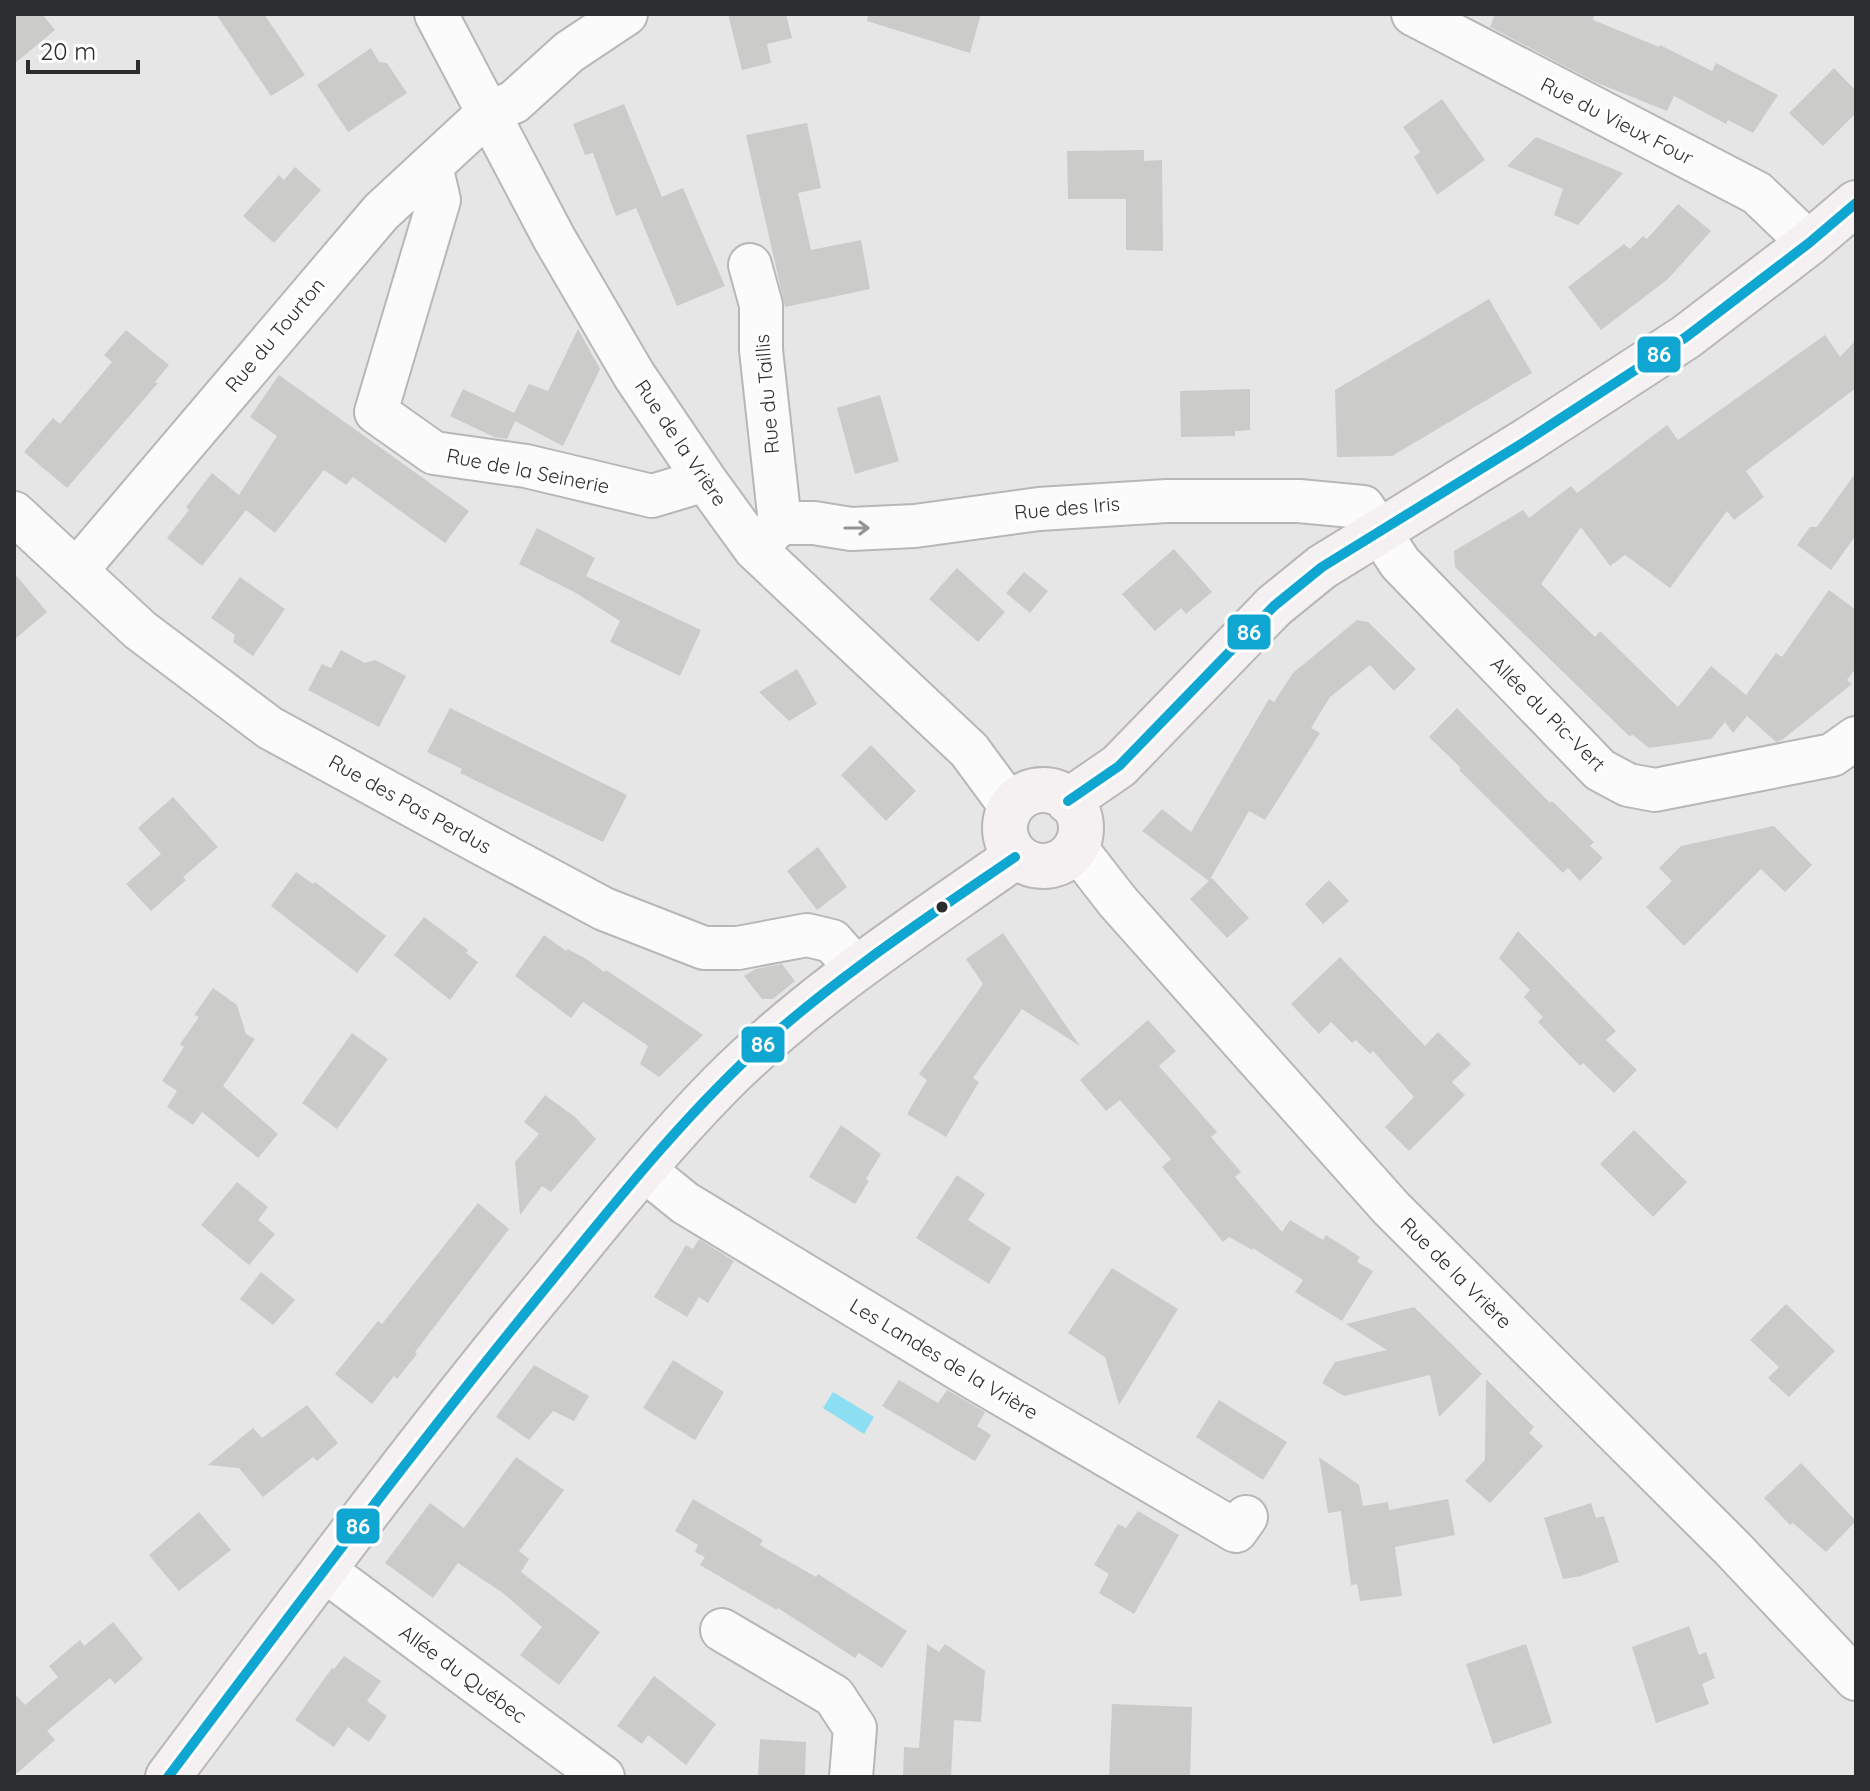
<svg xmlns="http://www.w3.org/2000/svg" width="1870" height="1791" font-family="Quicksand,sans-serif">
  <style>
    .water { fill: #8cdef3 }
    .building { fill: #cbcbca }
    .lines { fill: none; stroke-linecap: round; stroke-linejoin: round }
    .street-casing { stroke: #b7b7b7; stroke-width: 46 }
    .secondary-casing { stroke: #b7b7b7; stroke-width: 48 }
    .street { stroke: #fbfbfb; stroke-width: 42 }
    .secondary { stroke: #f5f0f2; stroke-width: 44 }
    .bus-1-casing { stroke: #fff; stroke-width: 16 }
    .bus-1 { stroke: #10a6d2; stroke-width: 10 }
    .oneway { stroke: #949494 }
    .bus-dot { fill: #2c2d2e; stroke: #fff; stroke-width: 3 }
    .labels { text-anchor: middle; stroke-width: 6; stroke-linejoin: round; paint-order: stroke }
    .street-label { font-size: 20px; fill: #2c2d2e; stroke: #fff }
    .line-badge { stroke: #fff; stroke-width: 3 }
    .badge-label { font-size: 22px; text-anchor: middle; font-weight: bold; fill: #fff }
  </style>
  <rect width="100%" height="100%" fill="#e6e6e6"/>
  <path class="water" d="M833 1392 874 1417 864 1434 823 1408Z"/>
  <path class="building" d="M14 14H42L55 30 14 64Z
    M216 14H264L305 75 271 96Z
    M728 14H786L792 38 767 44 771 63 742 70Z
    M868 14H981L970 53 867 21Z
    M1495 14H1594L1593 20 1659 47 1660 45 1712 71 1716 63 1778 95 1753 133 1728 120 1726 124 1674 96 1667 111 1595 82 1490 27Z
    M371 48 379 62 387 63 407 93 348 132 317 85Z
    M1834 68 1856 91V113L1823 146 1789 113Z
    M1442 99 1485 160 1437 195 1414 157 1420 152 1403 127Z
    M624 104 662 197 683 188 725 286 677 306 636 208 616 216 593 153 585 155 573 124Z
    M807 123 821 188 798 193 811 250 861 240 870 289 785 307 746 135Z
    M1536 137 1623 173 1578 225 1554 215 1563 189 1507 166Z
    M1144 150V161L1162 160 1163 251 1126 250V199H1068L1067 151Z
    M295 167 321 190 274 243 243 216 279 175 284 180Z
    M1678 204 1711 231 1668 279 1601 330 1568 287 1624 244 1630 249 1643 236 1647 239Z
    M1489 299 1532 373 1392 456 1337 457 1335 390Z
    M578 329 600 369 563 446 515 421 507 439 494 437 450 416 463 389 514 413 529 384 548 391Z
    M126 330 169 365 155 382 158 383 67 488 24 452 53 418 60 424 112 362 104 355Z
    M1825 335 1840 357 1856 340V388L1746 471 1764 497 1734 520 1727 511 1670 588 1625 555 1610 566 1581 527 1541 584 1595 637 1600 631 1678 707 1711 666 1746 695 1776 653 1782 657 1829 590 1856 610V668L1847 680 1852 684 1782 740 1776 742 1747 716 1733 733 1725 722 1711 739 1649 748 1633 735 1629 736 1455 567 1454 551 1523 510 1529 518 1571 486 1577 493 1667 425 1678 440Z
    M279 375 469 511 445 543 353 477 346 485 324 470 275 533 246 510 202 566 167 538 189 510 186 507 212 473 239 495 277 436 250 417Z
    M1250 389V430L1235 431V436L1181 437 1180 391Z
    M880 395 899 461 855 474 837 408Z
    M1856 472V535L1831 570 1797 545 1810 527H1817Z
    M537 528 595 558 586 576 701 630 680 676 610 642 620 621 576 593 519 564Z
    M1174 549 1212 592 1186 614 1181 608 1155 631 1122 594Z
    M957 568 1005 612 978 642 929 599Z
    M1024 572 1048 591 1030 613 1006 593Z
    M14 573 47 612 14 640Z
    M240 577 285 609 253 656 233 642 235 635 211 618Z
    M1357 620 1368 622 1416 669 1394 691 1370 665 1330 697 1311 728 1320 733 1265 820 1249 811 1209 881 1142 831 1162 809 1191 832 1269 699 1274 702 1293 673Z
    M341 650 365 663 375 660 406 676 379 727 308 690 322 664 331 668Z
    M797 669 817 704 789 721 759 692Z
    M450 708 627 795 603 842 460 773 462 769 427 752Z
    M1457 708 1550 803 1552 801 1594 842 1590 846 1603 858 1580 881 1568 868 1563 873 1459 770 1461 768 1429 737Z
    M871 745 916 791 886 821 841 775Z
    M173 797 218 847 183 877 186 880 151 911 126 884 161 854 138 828Z
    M1774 826 1812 865 1785 892 1761 869 1684 946 1646 907 1672 881 1659 868 1681 846Z
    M818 847 847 887 817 910 787 871Z
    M296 872 313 884 315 882 386 936 357 973 271 906Z
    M1212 878 1249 918 1227 938 1190 899Z
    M1329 880 1349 901 1323 924 1305 904Z
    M424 917 468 950 466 953 478 962 450 1000 394 955Z
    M1518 931 1616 1031 1606 1040 1637 1070 1614 1093 1583 1063 1580 1066 1538 1022 1543 1017 1524 997 1530 990 1499 958Z
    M1003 933 1080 1046 1022 1009 973 1078 979 1082 946 1137 907 1114 927 1080 919 1074 983 984 966 959Z
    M544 935 566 951 568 949 588 960 604 972 606 970 703 1035 659 1077 640 1064 648 1046 583 1002 571 1018 515 976Z
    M1340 957 1425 1046 1438 1032 1471 1064 1452 1082 1465 1095 1409 1151 1385 1127 1414 1097 1373 1051 1370 1054 1356 1040 1352 1043 1331 1022 1319 1034 1291 1004Z
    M782 964 795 981 773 999H762L744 976 756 969Z
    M213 988 237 1005 246 1034 255 1039 223 1086 278 1134 258 1158 202 1112 193 1125 167 1107 177 1091 162 1081 184 1047 180 1044 199 1017 194 1015Z
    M1148 1020 1176 1051 1159 1066 1217 1132 1211 1137 1241 1172 1235 1177 1282 1232 1290 1220 1323 1240 1326 1235 1360 1257 1357 1262 1373 1271 1342 1321 1295 1292 1303 1280 1253 1248 1252 1250 1229 1237 1223 1242 1162 1167 1171 1159 1120 1100 1106 1111 1080 1080Z
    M352 1033 388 1059 337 1129 302 1103Z
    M545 1095 575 1117 596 1139 551 1192 542 1186 520 1215 515 1162 539 1134 524 1122Z
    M841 1125 881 1154 866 1179 869 1181 855 1204 809 1177Z
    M1634 1130 1687 1182 1653 1217 1600 1164Z
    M957 1175 985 1194 968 1220 1011 1248 989 1284 916 1238Z
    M237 1182 268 1207 258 1220 275 1234 249 1265 201 1225Z
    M478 1203 509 1229 415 1352 417 1354 397 1379 394 1376 372 1404 335 1374 378 1321 382 1324Z
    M699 1239 734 1261 708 1303 699 1297 687 1317 654 1297 686 1245 693 1249Z
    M1112 1268 1178 1309 1119 1405 1105 1357 1068 1333Z
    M261 1272 295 1300 273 1325 240 1299Z
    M1786 1304 1835 1351 1789 1397 1768 1378 1779 1367 1750 1340Z
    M1414 1307 1482 1374 1439 1417 1430 1375 1344 1396 1322 1383 1335 1362 1387 1350 1346 1324Z
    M673 1360 724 1392 695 1440 643 1408Z
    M534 1365 589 1396 574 1421 553 1411 529 1440 496 1417Z
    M1486 1379 1534 1427 1529 1433 1543 1446 1490 1503 1465 1481 1485 1460Z
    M899 1380 938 1403 947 1390 985 1412 977 1426 991 1435 975 1461 882 1406Z
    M1219 1400 1287 1442 1263 1480 1196 1437Z
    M307 1405 338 1443 317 1461 313 1457 263 1497 239 1468 208 1465 253 1428 262 1438Z
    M516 1457 564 1490 519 1551 529 1559 521 1572 600 1632 559 1685 520 1655 542 1627 503 1593 458 1563 433 1598 385 1563 430 1503 464 1528Z
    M1319 1457 1359 1485 1363 1506 1388 1502 1389 1510 1448 1499 1455 1535 1395 1547 1402 1596 1360 1601 1357 1584 1351 1585 1341 1511 1328 1513Z
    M1801 1463 1856 1521 1826 1552 1793 1523 1790 1525 1764 1498Z
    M693 1499 763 1540 760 1545 816 1577 818 1574 907 1631 882 1668 859 1653 855 1658 778 1608 777 1610 700 1565 705 1557 695 1552 698 1545 675 1531Z
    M1591 1503 1596 1518 1604 1516 1619 1562 1581 1576 1563 1579 1544 1518Z
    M1138 1511 1179 1535 1134 1614 1099 1593 1109 1574 1094 1565 1118 1524 1126 1528Z
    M199 1512 231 1550 179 1591 149 1555Z
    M113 1622 143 1659 115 1684 110 1678 47 1731 55 1740 14 1776V1693L25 1705 58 1677 49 1666 80 1640 84 1646Z
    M1689 1626 1699 1655 1706 1652 1715 1678 1702 1684 1709 1704 1656 1723 1632 1647Z
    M927 1644 939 1652 945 1644 985 1671 981 1722 954 1720 951 1777H903L904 1747 919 1748Z
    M1526 1644 1552 1723 1493 1744 1466 1664Z
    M344 1656 381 1681 367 1701 387 1716 369 1742 348 1727 334 1747 295 1720 332 1668 334 1669Z
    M654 1676 716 1724 686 1765 648 1735 642 1744 617 1726Z
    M1112 1704 1192 1707 1190 1777H1109Z
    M760 1739 806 1742 805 1777H758Z"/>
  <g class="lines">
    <defs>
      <path id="street" d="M436 14 554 238 634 375 705 480 755 549 969 750 1011 807
        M1413 14 1757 193 1809 243
        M431 166 439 200 376 412 434 453 526 466 652 496 705 480
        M750 265 761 305V350L780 523
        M14 513 140 630 270 728 479 842 604 909 704 948H738L807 935 832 941 856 968
        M755 549 780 523H814L851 529 915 526 1039 509 1167 501H1299L1363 507 1400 563 1600 770 1628 785 1655 790 1832 755 1856 738
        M76 571 381 212 488 113 514 102 569 52 626 14
        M1076 848 1118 902 1391 1208 1732 1548 1856 1679
        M643 1169 685 1203 974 1378 1236 1531 1246 1517
        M324 1570 603 1777
        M722 1630 834 1696 855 1728 851 1777"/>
      <path id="secondary" d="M1005 828a38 38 0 1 1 76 0a38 38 0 1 1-76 0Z
        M1068 801 1119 766 1274 606 1322 567 1526 441 1686 337 1809 243 1856 203
        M168 1777C292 1612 415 1445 547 1286 603 1218 658 1148 720 1085 808 996 914 928 1015 857"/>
    </defs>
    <use href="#street" class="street-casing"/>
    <use href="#secondary" class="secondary-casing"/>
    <use href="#street" class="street"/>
    <use href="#secondary" class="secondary"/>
    <defs>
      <path id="bus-1" d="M1068 801 1119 766 1274 606 1322 567 1526 441 1686 337 1809 243 1856 203
        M168 1777C290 1615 411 1453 539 1296 607 1213 673 1128 752 1054 832 980 925 919 1015 857"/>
    </defs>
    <use href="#bus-1" class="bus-1-casing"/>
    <use href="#bus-1" class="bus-1"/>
  </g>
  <defs><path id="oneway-shaft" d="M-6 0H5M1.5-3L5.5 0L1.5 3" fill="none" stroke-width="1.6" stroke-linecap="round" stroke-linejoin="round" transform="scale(2)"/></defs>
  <use class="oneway" href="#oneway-shaft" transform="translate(857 528)"/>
  <circle class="bus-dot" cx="942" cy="907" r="7"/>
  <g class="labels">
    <g class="street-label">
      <text transform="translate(1617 121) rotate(27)" y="7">Rue du Vieux Four</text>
      <text transform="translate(275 335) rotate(-50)" y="7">Rue du Tourton</text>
      <text transform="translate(767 394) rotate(-95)" y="7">Rue du Taillis</text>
      <text transform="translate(681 443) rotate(56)" y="7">Rue de la Vrière</text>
      <text transform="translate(528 471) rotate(11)" y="7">Rue de la Seinerie</text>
      <text transform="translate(1067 508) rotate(-5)" y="7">Rue des Iris</text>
      <text transform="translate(1548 714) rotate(45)" y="7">Allée du Pic-Vert</text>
      <text transform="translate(410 804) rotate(29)" y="7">Rue des Pas Perdus</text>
      <text transform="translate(1456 1273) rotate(45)" y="7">Rue de la Vrière</text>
      <text transform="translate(944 1359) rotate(31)" y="7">Les Landes de la Vrière</text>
      <text transform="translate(463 1674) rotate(36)" y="7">Allée du Québec</text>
    </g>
  </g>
  <g class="line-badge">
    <rect x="1636" y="335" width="46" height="39" rx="8" fill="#10a6d2"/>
    <rect x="1226" y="613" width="46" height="38" rx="8" fill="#10a6d2"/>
    <rect x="740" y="1025" width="46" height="39" rx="8" fill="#10a6d2"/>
    <rect x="335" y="1507" width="46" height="38" rx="8" fill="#10a6d2"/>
  </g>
  <g class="badge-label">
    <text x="1659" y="362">86</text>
    <text x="1249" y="640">86</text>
    <text x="763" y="1052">86</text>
    <text x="358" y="1534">86</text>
  </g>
  <rect width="1870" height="1791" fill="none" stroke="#2c2d2e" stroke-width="32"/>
  <path d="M28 60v12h110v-12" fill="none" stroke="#2c2d2e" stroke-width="4"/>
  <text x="40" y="60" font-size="24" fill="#2c2d2e" stroke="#ffffff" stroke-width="6" paint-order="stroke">20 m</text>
</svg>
